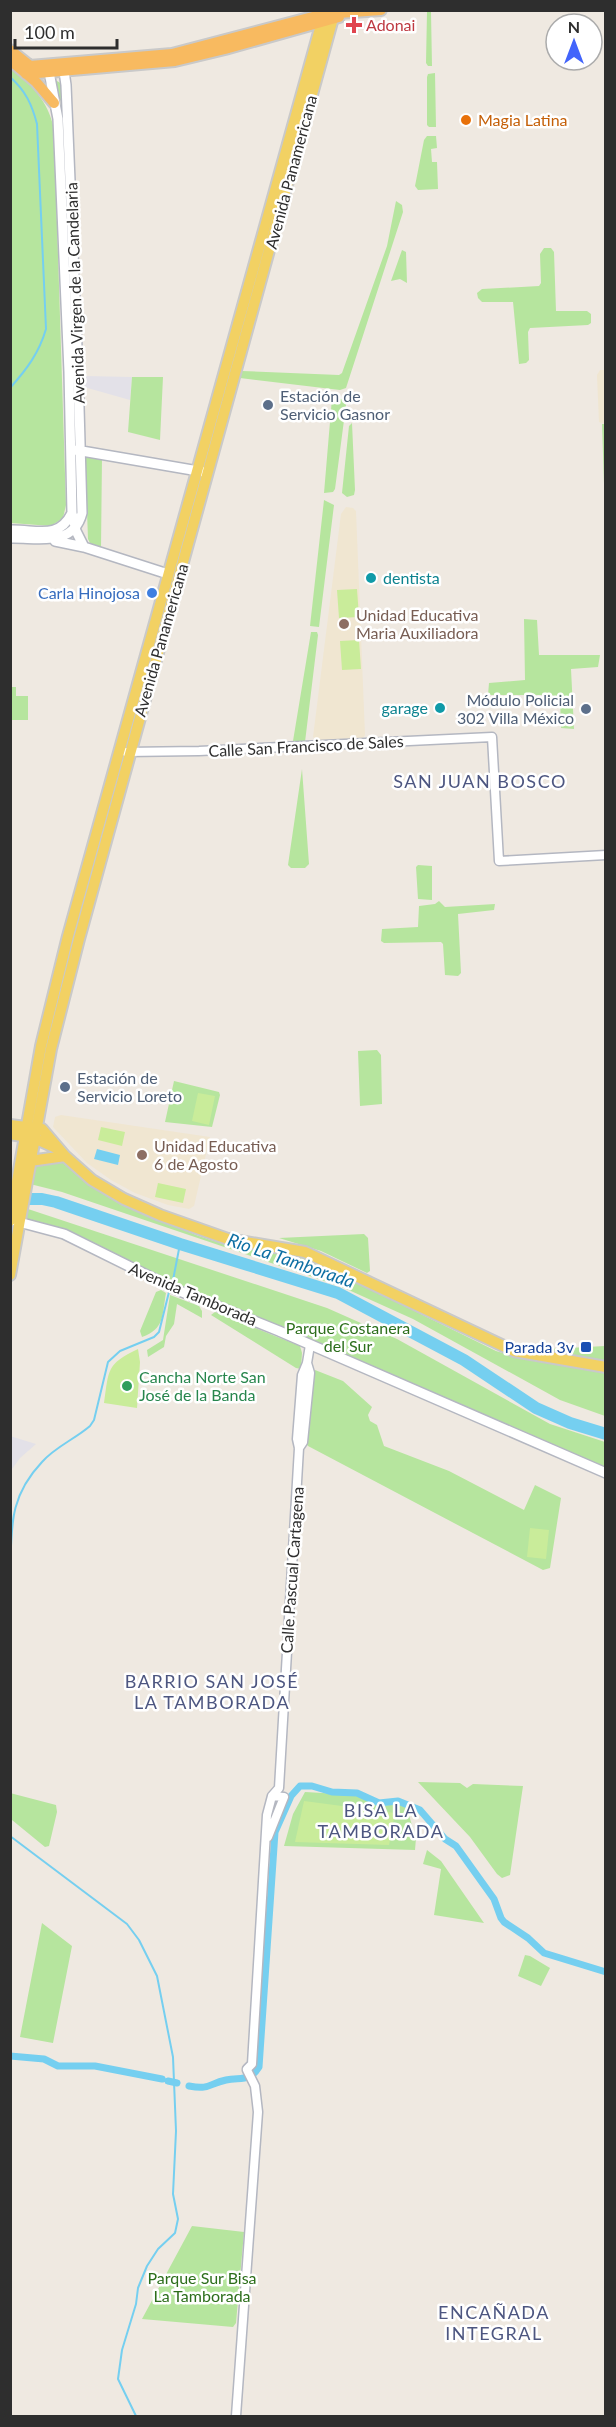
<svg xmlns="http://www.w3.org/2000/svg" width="616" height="2427" font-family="Lato,sans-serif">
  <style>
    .industrial { fill: #e3e1e8 }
    .education { fill: #f0e6d1 }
    .green { fill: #b6e59e }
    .pitch { fill: #c9ec9a }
    .water { fill: #75cff0 }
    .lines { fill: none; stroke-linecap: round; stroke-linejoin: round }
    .stream { stroke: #75cff0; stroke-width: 2 }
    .canal { stroke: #75cff0; stroke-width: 7 }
    .river { stroke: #75cff0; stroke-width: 12 }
    .tertiary-casing { stroke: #b4b7c1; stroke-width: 11 }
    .secondary-casing { stroke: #b4b7c1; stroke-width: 12 }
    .primary-casing { stroke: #c9c9c9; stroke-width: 14 }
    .trunk-casing { stroke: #c9c9c9; stroke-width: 14 }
    .tertiary { stroke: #fff; stroke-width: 8 }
    .secondary { stroke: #fff; stroke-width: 9 }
    .primary { stroke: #f2d163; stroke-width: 10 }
    .trunk { stroke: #f8ba60; stroke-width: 10 }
    .health-dot { fill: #e0444e; stroke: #fff; stroke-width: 2 }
    .food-dot { fill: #e8710a; stroke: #fff; stroke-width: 2 }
    .service-dot { fill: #5c6f8a; stroke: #fff; stroke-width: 2 }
    .culture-dot { fill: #0f9aa8; stroke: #fff; stroke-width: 2 }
    .shop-dot { fill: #3f7fe0; stroke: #fff; stroke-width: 2 }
    .education-dot { fill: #8d6e63; stroke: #fff; stroke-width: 2 }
    .transit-dot { fill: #1a4fb4; stroke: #fff; stroke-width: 2 }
    .leisure-dot { fill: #2e9e5b; stroke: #fff; stroke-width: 2 }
    .labels { text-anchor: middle; stroke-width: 5; stroke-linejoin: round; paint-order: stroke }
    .health-label { font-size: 16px; fill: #be3a42; stroke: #fff; text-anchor: start }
    .food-label { font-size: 16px; fill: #c56008; stroke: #fff; text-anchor: start }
    .street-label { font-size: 16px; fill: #2e2e2e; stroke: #fff }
    .service-label { font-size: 16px; fill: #4e5e75; stroke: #fff; text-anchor: start }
    .culture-label { font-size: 16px; fill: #0d838f; stroke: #fff; text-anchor: start }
    .shop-label { font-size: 16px; fill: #366cbe; stroke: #fff; text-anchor: end }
    .education-label { font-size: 16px; fill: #785e54; stroke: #fff; text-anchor: start }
    .park-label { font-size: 16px; fill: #2c6e1b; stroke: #fff }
    .transit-label { font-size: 16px; fill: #164399; stroke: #fff; text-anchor: end }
    .leisure-label { font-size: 16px; fill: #27864d; stroke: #fff; text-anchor: start }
    .neighbourhood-label { font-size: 18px; letter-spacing: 1.5px; fill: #4d5680; stroke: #fff }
    .water-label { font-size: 18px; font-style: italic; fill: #0d6fa3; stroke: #fff }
  </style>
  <rect width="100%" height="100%" fill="#efe9e1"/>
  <path class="industrial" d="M84 376 132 377 130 400 84 387Z
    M10 1436 36 1444 20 1458 12 1469H11Z"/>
  <path class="education" d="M600 370H605V424L599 422 597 375Z
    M346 507 353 508 356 511 365 735 363 738 318 741 313 737 341 514Z
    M61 1115 210 1137 194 1206 189 1209 168 1205 135 1193 111 1180 87 1163 53 1127 55 1117Z"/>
  <path class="green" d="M427 12H431L432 66H428L426 63Z
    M10 66C31 85 48 100 54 129L66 505 63 518 51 526 11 523Z
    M435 73 436 127H429L427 125V77L428 74Z
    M57 81 62 84 67 221 62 117 55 84Z
    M427 136H436L437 148 431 149 432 162H437L438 189 418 190 415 186 424 140Z
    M396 201 402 205 403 212 346 388 340 390 240 378 242 371 339 375 342 373 387 246Z
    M544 248H551L554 252 556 311H587L591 314V323L588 325 530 328 528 332 529 360 526 363 519 364 513 302H482L478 298 477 293 482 289 539 286 541 283 540 254Z
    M402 250 406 252 407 283 400 279 391 281Z
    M132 377H163L160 440 128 432Z
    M332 398 342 399 346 405 335 489 333 492 324 493Z
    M352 423 355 490 354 495 347 497 342 493 349 426Z
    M602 424H605V485L604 484Z
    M85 454 102 457 101 548 91 545 88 539Z
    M324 500 334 505 319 627 310 626Z
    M524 619 537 620 539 655H600L598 667 571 669 574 729 561 728 560 697 550 695H488L489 683 525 680Z
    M311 632H317L318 635 305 742 293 741Z
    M11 687H16V696H28V720H11Z
    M302 769 309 864 305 868H291L288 865Z
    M418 865 432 866V900L418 899 416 867Z
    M439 901 445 907 495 904 494 910 458 914 461 973 458 976 445 975 443 944 441 942 384 943 381 941 382 929 418 927 419 906 435 904Z
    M377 1050 381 1055 382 1104 360 1106 358 1051Z
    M174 1081 219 1092 220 1095 212 1127 165 1122Z
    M64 1161C93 1192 132 1208 170 1224 187 1231 204 1239 222 1243 253 1250 283 1250 313 1261L496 1351 523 1359 605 1373V1416L560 1400 413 1319 342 1287 62 1192 30 1184 33 1164Z
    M25 1208 327 1308 397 1339 550 1424 605 1442V1469L178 1287 54 1226 25 1218Z
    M364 1234 368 1238 370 1271 367 1273 321 1251 279 1238Z
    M161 1290 166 1293C162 1315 165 1329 142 1337L140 1331 156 1292Z
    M170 1295 199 1306 202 1311V1318L177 1304 174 1324 166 1336 164 1347 148 1357 147 1350 163 1340Z
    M215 1312 300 1346 302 1353 301 1369 296 1368 211 1315Z
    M605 1346V1362L530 1350Z
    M315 1370 343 1381 372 1407 368 1415 370 1421 377 1425 384 1446 449 1471 524 1510 535 1485 561 1498 550 1568 543 1570 308 1446 305 1441Z
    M418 1782 460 1783 467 1788 473 1784 523 1786 510 1875 502 1878 497 1874 470 1837Z
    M305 1792 358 1795 377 1804 384 1806 399 1803 406 1806 416 1838 415 1850 284 1846 293 1814Z
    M10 1793 56 1805 57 1812 49 1846 45 1847 12 1820Z
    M427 1850 441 1861 484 1923 434 1915 441 1869 423 1864Z
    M42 1923 72 1946 53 2043 20 2037Z
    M525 1955 530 1956 550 1968 541 1986 518 1976Z
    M192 2226 244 2232 236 2323 233 2327 142 2319Z"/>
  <path class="pitch" d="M357 589 359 617 339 618 337 590Z
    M359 640 361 669 342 670 340 641Z
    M198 1093 215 1096 209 1125 192 1121Z
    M101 1127 125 1132 122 1146 98 1140Z
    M158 1183 186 1189 183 1203 155 1197Z
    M138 1349 140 1362 137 1408 104 1403C109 1370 106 1364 138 1349Z
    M530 1528 549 1530 546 1559 527 1557Z
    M304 1801 395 1813 389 1845 295 1842Z"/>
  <path class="water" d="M97 1149 120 1155 118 1165 94 1159Z"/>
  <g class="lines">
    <path class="stream" d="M10 77C26 91 32 105 37 124L46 329C39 353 27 369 10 388
      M173 1280 180 1244
      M10 1574C12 1528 8 1498 42 1462 55 1447 75 1439 90 1426L94 1420 108 1362 120 1351 154 1337 159 1332 169 1292
      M10 1836 127 1924 139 1940 157 1976 173 2057 176 2131 173 2194 178 2219 175 2233 158 2249 147 2266 138 2288 136 2304 122 2350 118 2379 136 2416"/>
    <path class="canal" d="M10 2056 44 2059 58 2066H95L162 2079
      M168 2081 177 2083
      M189 2086C210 2090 208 2084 226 2080 241 2077 250 2082 259 2067L275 1832 291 1796 300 1786H312L332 1792 357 1793 379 1803 398 1801 420 1810 445 1839 456 1846 494 1899 501 1918 504 1922 528 1938 544 1953 606 1972"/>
    <path class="river" d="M13 1199H42L56 1202 180 1244 338 1293 464 1360 536 1408 570 1423 606 1434"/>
    <defs>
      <path id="tertiary" d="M126 752 199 751 492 737 499 861 606 855
        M299 1448 303 1442 310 1373 307 1363
        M268 1837 284 1797 272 1796
        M247 2069 252 2064 267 1815 272 1796 279 1788 299 1448 297 1439 302 1375 307 1363 310 1345
        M236 2416 258 2112 255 2086 247 2070"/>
      <path id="secondary" d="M45 68 49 72 58 119 69 372 72 513 76 531 84 547
        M76 450 204 472
        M10 530C36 529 58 541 72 513
        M10 538C37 537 73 548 82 513L78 372 66 85 64 71 60 69
        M55 541 84 547 168 574
        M15 1221 64 1234 177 1290 279 1331 606 1473"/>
      <path id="primary" d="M10 1125 42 1129 65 1156 92 1180 124 1199 160 1215 228 1239 305 1252 514 1351 606 1367
        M10 1134 34 1138 56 1148
        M30 1161 65 1156
        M10 1221 41 1046 68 936 324 14
        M10 1275 51 1049 79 939 335 11"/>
      <path id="trunk" d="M10 50 30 66 172 54 324 14 381 10
        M10 60 36 82 54 103
        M26 74 175 61 225 49 339 17"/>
    </defs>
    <use href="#tertiary" class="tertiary-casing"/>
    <use href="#secondary" class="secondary-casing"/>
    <use href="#primary" class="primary-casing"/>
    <use href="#trunk" class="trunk-casing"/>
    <use href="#tertiary" class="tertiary"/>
    <use href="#secondary" class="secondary"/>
    <use href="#primary" class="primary"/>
    <use href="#trunk" class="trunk"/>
  </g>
  <path class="health-dot" d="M351 16h6v6h6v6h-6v6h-6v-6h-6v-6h6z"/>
  <circle class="food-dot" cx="466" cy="120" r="6"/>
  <g class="service-dot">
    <circle cx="268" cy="405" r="6"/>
    <circle cx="586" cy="709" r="6"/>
    <circle cx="65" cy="1087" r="6"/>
  </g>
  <g class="culture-dot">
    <circle cx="371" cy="578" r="6"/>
    <circle cx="440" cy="708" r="6"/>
  </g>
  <circle class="shop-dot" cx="152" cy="593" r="6"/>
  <g class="education-dot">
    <circle cx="344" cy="624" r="6"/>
    <circle cx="142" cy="1155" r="6"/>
  </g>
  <rect class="transit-dot" x="580" y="1341" width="12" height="12" rx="3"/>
  <circle class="leisure-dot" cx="127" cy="1386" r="6"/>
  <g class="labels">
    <g class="health-label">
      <text x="366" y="31">Adonai</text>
    </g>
    <g class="food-label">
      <text x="478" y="126">Magia Latina</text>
    </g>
    <g class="street-label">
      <text transform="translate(291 172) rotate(-75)" y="6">Avenida Panamericana</text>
      <text transform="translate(75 293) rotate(-92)" y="6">Avenida Virgen de la Candelaria</text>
      <text transform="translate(161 640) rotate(-74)" y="6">Avenida Panamericana</text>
      <text transform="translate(306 746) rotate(-3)" y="6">Calle San Francisco de Sales</text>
      <text transform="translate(193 1294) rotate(23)" y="6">Avenida Tamborada</text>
      <text transform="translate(292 1570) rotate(-86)" y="6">Calle Pascual Cartagena</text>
    </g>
    <g class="service-label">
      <text x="280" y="402">Estación de<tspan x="280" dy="18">Servicio Gasnor</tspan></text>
      <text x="574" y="706" text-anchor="end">Módulo Policial<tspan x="574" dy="18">302 Villa México</tspan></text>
      <text x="77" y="1084">Estación de<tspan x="77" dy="18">Servicio Loreto</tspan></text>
    </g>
    <g class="culture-label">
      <text x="383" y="584">dentista</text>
      <text x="428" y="714" text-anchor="end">garage</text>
    </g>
    <g class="shop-label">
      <text x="140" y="599">Carla Hinojosa</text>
    </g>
    <g class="education-label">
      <text x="356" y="621">Unidad Educativa<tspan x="356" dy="18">Maria Auxiliadora</tspan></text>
      <text x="154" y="1152">Unidad Educativa<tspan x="154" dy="18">6 de Agosto</tspan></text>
    </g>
    <g class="park-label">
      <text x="348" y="1334">Parque Costanera<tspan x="348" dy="18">del Sur</tspan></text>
      <text x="202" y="2284">Parque Sur Bisa<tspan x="202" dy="18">La Tamborada</tspan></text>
    </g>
    <g class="transit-label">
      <text x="574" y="1353">Parada 3v</text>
    </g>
    <g class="leisure-label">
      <text x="139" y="1383">Cancha Norte San<tspan x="139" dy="18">José de la Banda</tspan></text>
    </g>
    <g class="neighbourhood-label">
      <text x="480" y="788">SAN JUAN BOSCO</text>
      <text x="212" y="1688">BARRIO SAN JOSÉ<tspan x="212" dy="21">LA TAMBORADA</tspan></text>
      <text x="381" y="1817">BISA LA<tspan x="381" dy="21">TAMBORADA</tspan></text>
      <text x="494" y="2319">ENCAÑADA<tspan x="494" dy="21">INTEGRAL</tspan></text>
    </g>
    <g class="water-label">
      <text transform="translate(291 1261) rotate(19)" y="6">Río La Tamborada</text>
    </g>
  </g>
  <rect width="616" height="2427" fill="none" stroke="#2e2e2e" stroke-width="24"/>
  <g transform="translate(574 42)"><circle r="28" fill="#ffffff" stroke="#ababab" stroke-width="1.5"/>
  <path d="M0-4.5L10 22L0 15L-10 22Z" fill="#4264fb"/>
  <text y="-9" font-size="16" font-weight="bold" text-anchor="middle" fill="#2e2e2e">N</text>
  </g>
  <path d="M15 39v9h102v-9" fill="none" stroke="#2e2e2e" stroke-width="3"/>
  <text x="24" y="39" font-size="18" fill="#2e2e2e" stroke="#ffffff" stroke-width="4.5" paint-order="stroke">100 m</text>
</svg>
